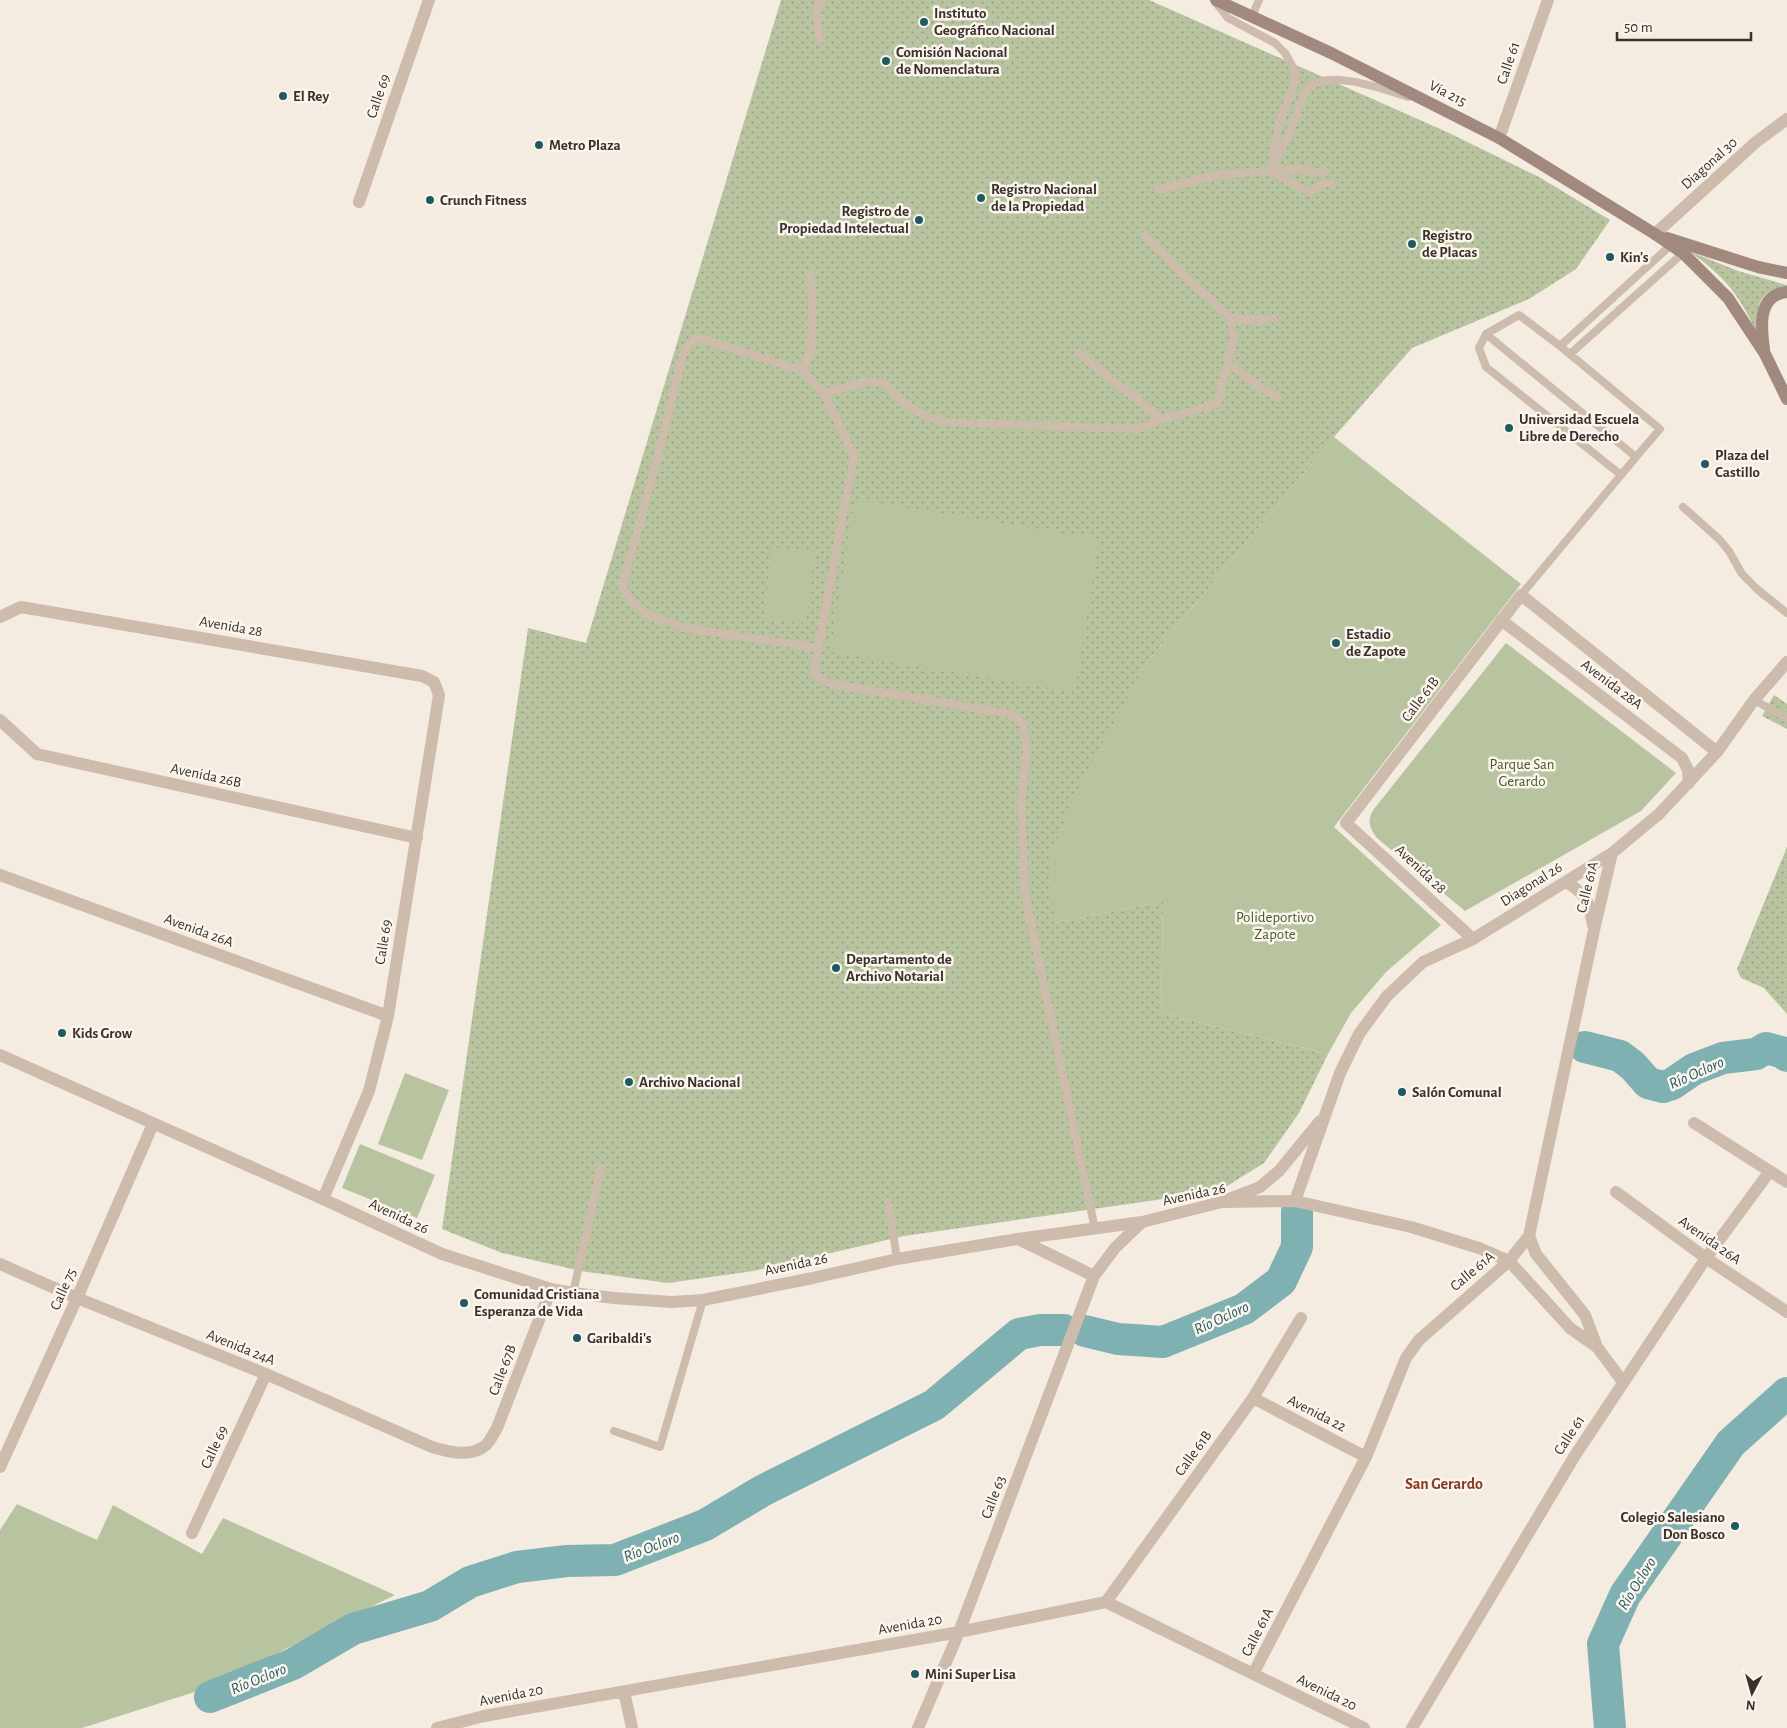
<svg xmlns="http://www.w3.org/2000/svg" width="1787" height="1728" font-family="'Alegreya Sans',sans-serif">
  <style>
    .grass { fill: url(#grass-dots) }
    .park { fill: #b8c4a0 }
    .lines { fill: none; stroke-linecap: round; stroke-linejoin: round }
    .river { stroke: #7fb0b2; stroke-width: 32 }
    .service { stroke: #cdbbac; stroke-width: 8 }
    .minor { stroke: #cdbbac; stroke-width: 12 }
    .tertiary { stroke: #cdbbac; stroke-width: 12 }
    .secondary { stroke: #a18a7d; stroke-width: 12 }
    .poi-dot { fill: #1f5a5e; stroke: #fbf5ee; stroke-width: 2 }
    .labels { text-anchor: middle; stroke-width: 5; stroke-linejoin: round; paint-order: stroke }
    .poi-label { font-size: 15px; font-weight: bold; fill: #3b302b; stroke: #fbf5ee; text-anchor: start }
    .street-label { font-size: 15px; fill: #3b302b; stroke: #fbf5ee }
    .park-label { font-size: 15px; fill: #4a5a2e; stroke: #fbf5ee }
    .water-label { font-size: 16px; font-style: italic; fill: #1f5a5e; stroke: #fbf5ee }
    .neighbourhood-label { font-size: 16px; font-weight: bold; fill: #8c3b22; stroke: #fbf5ee }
  </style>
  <defs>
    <pattern id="grass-dots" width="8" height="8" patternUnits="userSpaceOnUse" patternTransform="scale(1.25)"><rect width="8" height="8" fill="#b8c4a0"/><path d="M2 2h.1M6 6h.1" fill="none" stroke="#97a083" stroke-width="1.8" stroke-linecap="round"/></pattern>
  </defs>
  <rect width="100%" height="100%" fill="#f4ebe1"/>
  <path class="grass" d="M781 0H1149L1447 132 1539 177 1610 220 1576 269 1529 299 1412 348 1334 437 1147 662 1054 923 1163 901 1161 1013 1328 1054 1299 1113 1264 1163 1219 1191 904 1236 753 1271 668 1283 581 1271 502 1253 442 1229 528 628 586 643Z
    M1689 251 1738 271 1787 285V287C1757 290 1755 309 1758 335 1739 294 1725 277 1689 251Z
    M1774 695 1787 704V729L1762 716Z
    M1787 847V1014L1764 988 1741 978 1737 969Z"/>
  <path class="park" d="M1334 437 1521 584 1334 827 1441 925 1387 971 1351 1013 1328 1054 1161 1013 1163 901 1054 923 1049 858 1081 782 1147 662Z
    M855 499 1099 539 1075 692 830 652Z
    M772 547 815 552 806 623 764 618Z
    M1506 643 1676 773 1641 811 1465 911 1377 838C1370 829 1366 820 1374 809Z
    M405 1073 449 1090 422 1160 378 1144Z
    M360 1144 435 1175 417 1218 342 1188Z
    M17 1504 97 1540 113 1505 202 1554 223 1518 395 1595 204 1689 82 1728H0V1530Z"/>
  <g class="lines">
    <path class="river" d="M1585 1047 1620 1056 1633 1066 1648 1083 1663 1087 1672 1084 1694 1069 1723 1058 1756 1054 1766 1048 1781 1052 1787 1056
      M1085 1331 1118 1339 1163 1342 1244 1309 1281 1281 1297 1247V1212
      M210 1697 293 1664 353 1629 430 1606 470 1582 517 1567 567 1561 615 1560 705 1525 762 1491 934 1405 1019 1334 1040 1330H1064
      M1610 1728 1603 1644 1625 1595 1731 1443 1787 1393"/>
    <path class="service" d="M1216 3 1228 18 1275 43 1285 53 1294 69 1296 80 1279 123 1272 162
      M1252 16 1259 0
      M820 40 816 12 821 0
      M1270 171C1278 157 1286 142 1292 127 1297 114 1300 99 1309 88 1327 68 1386 90 1408 97
      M1270 171 1311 193 1322 184 1331 182
      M1158 190 1217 175 1301 169 1316 173 1325 171
      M1145 235 1187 278 1230 317 1253 321 1273 318
      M1519 315 1560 346 1660 429 1636 457 1486 334Z
      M1486 334 1479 348 1486 367 1621 475
      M1560 346 1671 245
      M1078 353 1162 419
      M1570 354 1683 253
      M1228 364 1277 398
      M803 371 811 350 812 304 810 274
      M824 393 871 381 886 384 897 397 918 412 941 422 1138 429 1162 419 1217 404 1234 337 1230 317
      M1683 507 1719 539 1729 551 1742 574 1758 590 1787 613
      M1521 595 1636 457
      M818 648 685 628 649 615 633 603 622 586 657 460 683 354 689 343 699 338 803 371 824 393 854 456 814 671 818 677 831 684 1010 714 1023 724 1027 749 1021 801 1025 895 1095 1229
      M1754 700 1787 718
      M888 1202 897 1259
      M573 1293 601 1168
      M614 1431 660 1447 703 1300"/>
    <path class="minor" d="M1499 138 1548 0
      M359 202 429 0
      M1655 234 1756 142 1787 119
      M0 617 21 607 422 676 434 682 439 695 388 1016 369 1091 323 1199
      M1501 620 1682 758 1688 770 1689 783
      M0 720 37 754 417 838
      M0 875 388 1016
      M1473 939 1346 823 1521 595 1717 752
      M1694 1123 1787 1182
      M1616 1192 1706 1258 1787 1312
      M1529 1236 1536 1254 1585 1315 1597 1347 1623 1382
      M1018 1239 1094 1276
      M0 1264 77 1298 266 1374 432 1447C449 1452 471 1458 486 1445 490 1441 494 1433 497 1428L551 1289
      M1253 1398 1366 1457
      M192 1533 266 1374
      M1106 1602 1253 1398 1301 1318
      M1253 1674 1366 1457 1406 1358 1419 1340 1509 1261 1570 1328 1597 1347
      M624 1691 632 1728
      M437 1728 484 1716 959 1632 1106 1602 1364 1728
      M918 1728 959 1632 1094 1276 1115 1248 1142 1222
      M1412 1728 1574 1457 1706 1258 1770 1171"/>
    <path class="tertiary" d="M1565 882C1587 893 1589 902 1593 925
      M0 1055 323 1199 442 1254 551 1289 573 1293 614 1298 671 1302 703 1300 813 1278 897 1259 1018 1239 1142 1222 1222 1202 1295 1201 1411 1227 1479 1248 1509 1261 1529 1236 1594 930 1612 853
      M1229 1199 1260 1187 1279 1171 1320 1121
      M1295 1201 1340 1073 1359 1034 1387 996 1423 962 1473 939 1612 853 1659 814 1717 752 1754 700 1787 662
      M0 1467 77 1298 153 1124"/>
    <path class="secondary" d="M1216 0 1331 53 1499 138 1655 234 1683 253 1728 298 1765 354 1787 399
      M1667 238 1758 267 1787 273
      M1764 349C1761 327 1757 295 1787 292"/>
  </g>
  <g class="poi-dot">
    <circle cx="924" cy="22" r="5"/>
    <circle cx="886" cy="61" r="5"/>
    <circle cx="283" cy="96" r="5"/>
    <circle cx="539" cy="145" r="5"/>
    <circle cx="981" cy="198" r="5"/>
    <circle cx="430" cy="200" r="5"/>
    <circle cx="919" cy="220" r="5"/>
    <circle cx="1412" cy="244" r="5"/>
    <circle cx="1610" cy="257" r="5"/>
    <circle cx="1509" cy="428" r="5"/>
    <circle cx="1705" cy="464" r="5"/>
    <circle cx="1336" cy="643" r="5"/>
    <circle cx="836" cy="968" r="5"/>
    <circle cx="62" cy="1033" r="5"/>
    <circle cx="629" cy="1082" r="5"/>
    <circle cx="1402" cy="1092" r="5"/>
    <circle cx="464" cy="1303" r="5"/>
    <circle cx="577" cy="1338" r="5"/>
    <circle cx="1735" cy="1526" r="5"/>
    <circle cx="915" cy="1674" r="5"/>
  </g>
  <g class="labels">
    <g class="poi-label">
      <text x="934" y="18">Instituto<tspan x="934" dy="17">Geográfico Nacional</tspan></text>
      <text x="896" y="57">Comisión Nacional<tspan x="896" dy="17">de Nomenclatura</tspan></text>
      <text x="293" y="101">El Rey</text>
      <text x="549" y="150">Metro Plaza</text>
      <text x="991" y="194">Registro Nacional<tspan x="991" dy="17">de la Propiedad</tspan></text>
      <text x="440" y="205">Crunch Fitness</text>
      <text x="909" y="216" text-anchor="end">Registro de<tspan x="909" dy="17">Propiedad Intelectual</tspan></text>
      <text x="1422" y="240">Registro<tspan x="1422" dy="17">de Placas</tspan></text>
      <text x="1620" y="262">Kin's</text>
      <text x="1519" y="424">Universidad Escuela<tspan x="1519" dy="17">Libre de Derecho</tspan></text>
      <text x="1715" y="460">Plaza del<tspan x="1715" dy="17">Castillo</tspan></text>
      <text x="1346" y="639">Estadio<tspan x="1346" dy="17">de Zapote</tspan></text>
      <text x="846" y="964">Departamento de<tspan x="846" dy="17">Archivo Notarial</tspan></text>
      <text x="72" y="1038">Kids Grow</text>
      <text x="639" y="1087">Archivo Nacional</text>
      <text x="1412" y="1097">Salón Comunal</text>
      <text x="474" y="1299">Comunidad Cristiana<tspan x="474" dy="17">Esperanza de Vida</tspan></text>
      <text x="587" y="1343">Garibaldi's</text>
      <text x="1725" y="1522" text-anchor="end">Colegio Salesiano<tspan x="1725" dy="17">Don Bosco</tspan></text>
      <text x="925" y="1679">Mini Super Lisa</text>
    </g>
    <g class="street-label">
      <text transform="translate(1508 63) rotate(-71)" y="5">Calle 61</text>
      <text transform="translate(1448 93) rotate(27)" y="5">Vía 215</text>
      <text transform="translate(378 96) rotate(-71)" y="5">Calle 69</text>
      <text transform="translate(1709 163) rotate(-42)" y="5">Diagonal 30</text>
      <text transform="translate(231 626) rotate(10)" y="5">Avenida 28</text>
      <text transform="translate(1612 684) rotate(37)" y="5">Avenida 28A</text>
      <text transform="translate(1420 699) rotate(-53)" y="5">Calle 61B</text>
      <text transform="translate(206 775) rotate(12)" y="5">Avenida 26B</text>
      <text transform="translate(1421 869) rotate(43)" y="5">Avenida 28</text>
      <text transform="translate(1531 884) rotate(-32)" y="5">Diagonal 26</text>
      <text transform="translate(1587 887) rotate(-76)" y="5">Calle 61A</text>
      <text transform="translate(199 930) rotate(20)" y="5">Avenida 26A</text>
      <text transform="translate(383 942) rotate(-81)" y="5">Calle 69</text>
      <text transform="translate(1194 1194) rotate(-12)" y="5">Avenida 26</text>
      <text transform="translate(399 1216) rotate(25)" y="5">Avenida 26</text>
      <text transform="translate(1710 1240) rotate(35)" y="5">Avenida 26A</text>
      <text transform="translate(796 1264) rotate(-12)" y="5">Avenida 26</text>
      <text transform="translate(1472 1271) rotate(-40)" y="5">Calle 61A</text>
      <text transform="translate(63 1289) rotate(-66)" y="5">Calle 75</text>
      <text transform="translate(241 1347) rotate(22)" y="5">Avenida 24A</text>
      <text transform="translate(502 1370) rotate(-69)" y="5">Calle 67B</text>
      <text transform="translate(1317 1413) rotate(27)" y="5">Avenida 22</text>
      <text transform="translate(1569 1435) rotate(-57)" y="5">Calle 61</text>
      <text transform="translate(214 1447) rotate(-65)" y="5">Calle 69</text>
      <text transform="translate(1193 1453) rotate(-54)" y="5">Calle 61B</text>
      <text transform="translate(993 1497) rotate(-69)" y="5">Calle 63</text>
      <text transform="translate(910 1624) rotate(-10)" y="5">Avenida 20</text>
      <text transform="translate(1257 1632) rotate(-63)" y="5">Calle 61A</text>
      <text transform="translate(1327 1692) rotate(26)" y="5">Avenida 20</text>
      <text transform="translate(511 1695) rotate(-11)" y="5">Avenida 20</text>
    </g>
    <g class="park-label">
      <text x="1522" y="769">Parque San<tspan x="1522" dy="17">Gerardo</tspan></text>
      <text x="1275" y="922">Polideportivo<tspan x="1275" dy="17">Zapote</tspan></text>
    </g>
    <g class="water-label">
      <text transform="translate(1696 1072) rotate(-24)" y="6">Río Ocloro</text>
      <text transform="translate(1221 1317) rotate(-25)" y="6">Río Ocloro</text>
      <text transform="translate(651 1546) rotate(-21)" y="6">Río Ocloro</text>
      <text transform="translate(1636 1583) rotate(-58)" y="6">Río Ocloro</text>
      <text transform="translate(258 1678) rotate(-22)" y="6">Río Ocloro</text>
    </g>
    <g class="neighbourhood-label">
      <text x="1444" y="1489">San Gerardo</text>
    </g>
  </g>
  <g transform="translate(1752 1693) rotate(186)" stroke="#fbf5ee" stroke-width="4" paint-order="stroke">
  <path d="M0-4L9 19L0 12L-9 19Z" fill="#3b302b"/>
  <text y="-8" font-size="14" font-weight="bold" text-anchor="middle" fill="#3b302b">N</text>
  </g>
  <path d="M1617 32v8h134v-8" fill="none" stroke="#3b302b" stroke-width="2.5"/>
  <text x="1624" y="32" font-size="15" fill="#3b302b" stroke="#fbf5ee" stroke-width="4" paint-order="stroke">50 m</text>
</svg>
